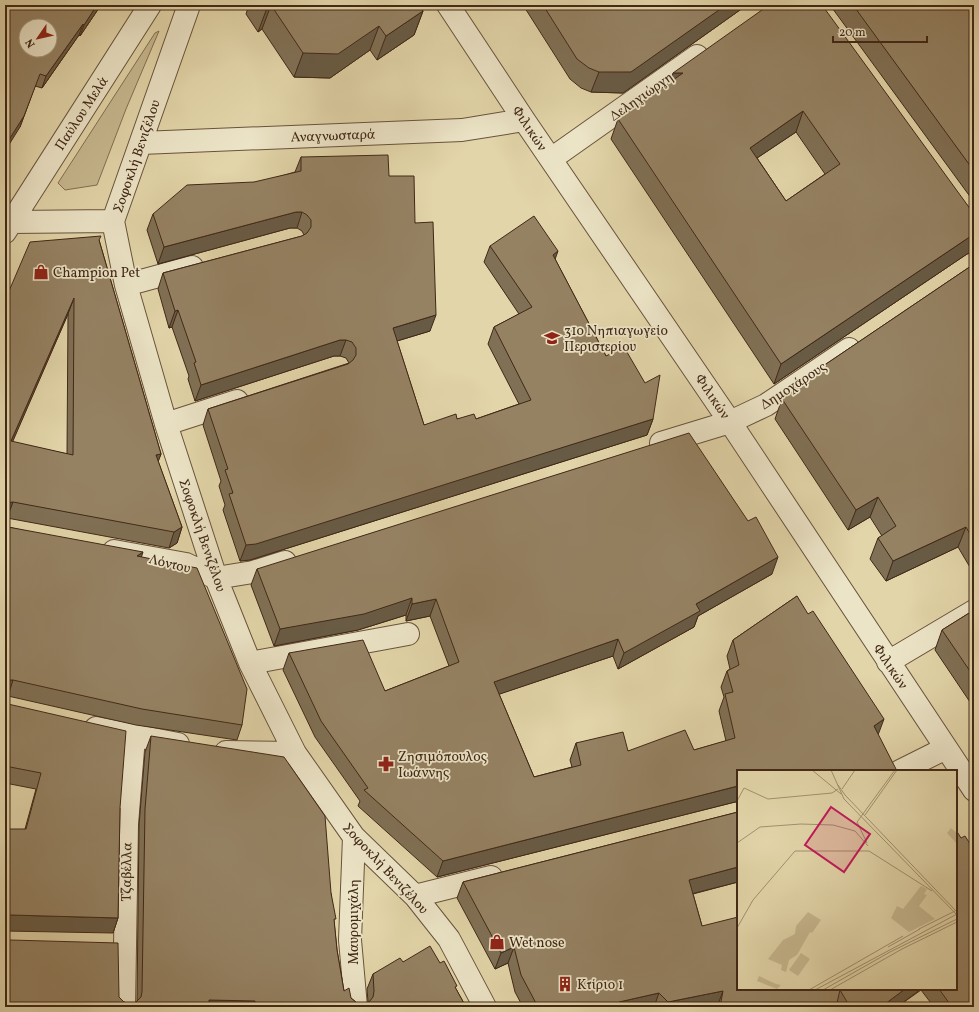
<svg xmlns="http://www.w3.org/2000/svg" width="979" height="1012" font-family="Vollkorn,serif">
  <style>
    .green { fill: #c7b890; stroke: #847054 }
    .lines { fill: none; stroke-linecap: round; stroke-linejoin: round }
    .minor-casing { stroke: #69533c; stroke-width: 24 }
    .minor { stroke: #ece4c7; stroke-width: 22 }
    .wall { fill: #807055; stroke: #412817; fill-rule: evenodd }
    .shaded-wall { fill: #685b45; stroke: #412817 }
    .building { fill: #958263; stroke: #412817; fill-rule: evenodd }
    .labels { text-anchor: middle; stroke-width: 3.5; stroke-linejoin: round; paint-order: stroke }
    .street-label { font-size: 14px; fill: #412817; stroke: #ece4c7 }
    .poi-label { font-size: 14px; fill: #412817; stroke: #ece4c7; text-anchor: start }
    .inset-road { fill: none; stroke: #a2906f; stroke-width: 1 }
    .view { fill: #c2185b; fill-opacity: 0.15; stroke: #c2185b; stroke-width: 2 }
    .inset-edge { fill: none; stroke: #412817; stroke-width: 2 }
  </style>
  <rect width="100%" height="100%" fill="#e2d5a9"/>
  <filter id="stains"><feTurbulence type="fractalNoise" baseFrequency=".005" numOctaves="4"/><feColorMatrix values="0 0 0 0 .2 0 0 0 0 .09 0 0 0 0 .02 0 0 0 .5 -.17"/></filter>
  <radialGradient id="worn" r=".72"><stop offset=".6" stop-color="#630" stop-opacity="0"/><stop offset="1" stop-color="#630" stop-opacity=".3"/></radialGradient>
  <path class="green" d="M159 31 126 109 97 185 65 190 58 183 155 33Z"/>
  <g class="lines">
    <defs>
      <path id="minor" d="M189 5 113 221 126 285 166 424 216 578 250 663 295 753 354 837 415 896 449 939 485 1007
        M448 5 524 120 730 422 974 790
        M141 143 462 130 524 120
        M551 159 697 56
        M11 222 113 221
        M5 232 150 5
        M126 285 192 267
        M166 424 237 401
        M661 443 730 422 766 405 849 349
        M114 551 186 564 216 578 253 572 285 562
        M888 662 974 611
        M250 663 408 634
        M96 728 178 744
        M226 752 295 753
        M900 771 946 748
        M354 837 350 940 356 1007
        M415 896 491 877
        M124 1007 127 824 134 737"/>
    </defs>
    <use href="#minor" class="minor-casing"/>
    <use href="#minor" class="minor"/>
  </g>
  <path class="wall" d="M5 5H101L80 36 79 35 42 88 35 86 20 127Z
    M249 5H419L423 11 414 35 377 60 370 50 330 78 294 77 262 29 258 32 246 14Z
    M523 5H747L623 93 591 92 581 88 570 79Z
    M769 5 974 212V252L967 254 774 384 611 139 618 119 670 82ZM796 132 825 174 786 201 757 158Z
    M830 5H974V202Z
    M301 157 389 176 415 223 430 331 397 341 424 425 457 419H476L519 404 488 344 494 327 519 314 484 262 490 246 555 259 606 356 653 419 647 435 250 560 240 561 223 510 225 505 219 486 221 481 203 425 208 409 349 363 346 358 340 356H334L195 401 188 379 189 376 172 327 169 328 158 289 163 273 302 236 304 235 302 231 297 228H290L158 264 147 230 153 214 295 172Z
    M99 240 161 454 158 461 182 527 177 543 169 548 7 518H5V297L9 291ZM68 314 67 454 12 442Z
    M974 264V574L958 547 886 581 870 559 878 538 882 536 870 517 848 530 775 419 782 399 793 391 795 385Z
    M8 527 142 557 242 725 237 740 136 725 8 696Z
    M257 569 772 574 698 616 694 627 618 669 613 656 499 694 534 777 572 767 570 760 576 743 628 751 694 750 726 741 719 711 724 697 721 687 727 671 730 669 727 656 733 640 797 596 738 771V802H735L437 877 358 806 360 801 315 737 283 670 289 653 385 691 449 666 430 616 406 621V615L358 630 274 646 251 585Z
    M974 610V708L935 650 942 630Z
    M5 703 120 808 118 918 113 933 25 829 36 789 5 783Z
    M151 736 331 893 337 950 344 991 351 998 357 1003 362 1004 368 1002 367 989 373 974 403 962 440 963 456 989 466 1007H5L119 997 124 1002 130 1004 137 1002 139 825 145 752Z
    M738 812V882L693 894 702 926 738 989H956L974 1007H934L921 990 897 1007H523L515 992 508 963 495 969 457 898 463 882Z"/>
  <path class="shaded-wall" d="M97 5H101L80 36 84 25Z
    M271 5 262 29 258 32 267 8Z
    M726 5H747L623 93 591 92 599 72Z
    M423 11 414 35 377 60 386 36Z
    M83 24 79 35 42 88 46 76Z
    M379 26 370 50 330 78 294 77 303 53Z
    M673 73H683L666 93Z
    M35 86 20 127 5 151V146Z
    M803 111 796 132 742 168 750 148Z
    M296 212H302L297 228H290L158 264 164 247Z
    M974 234 973 252 967 254 774 384 781 364Z
    M558 251 552 268 553 255Z
    M74 298 68 314 6 457 11 441Z
    M178 310 172 327 169 328 175 311Z
    M436 315 430 331 387 344 393 328Z
    M340 340H346L340 356H334L195 401 201 385Z
    M653 419 647 435 250 560 240 561 246 545Z
    M161 454 155 470 156 455Z
    M878 497 870 517 848 530 856 510Z
    M13 502 7 518H5V504L6 503Z
    M182 527 177 543 169 548 174 532Z
    M966 527 958 547 886 581 893 561Z
    M143 552 138 568 137 556Z
    M778 557 772 574 698 616 694 627 618 669 624 653 696 604Z
    M412 598 406 615 358 630 274 646 280 629Z
    M436 599 430 616 406 621 412 604Z
    M618 639 613 656 488 698 494 682Z
    M7 680H13L8 696H5V682Z
    M884 719 878 735 874 726Z
    M738 786V802H735L437 877 443 861Z
    M738 867V882L683 896 689 880Z
    M11 915 118 918 113 933 5 931V916Z
    M514 947 508 963 495 969 501 953Z
    M905 989H921L897 1007H881Z
    M723 991 717 1007H666L668 1002Z
    M659 993 654 1007H618L619 1002Z
    M209 1000 255 1001 253 1007H207Z"/>
  <path class="building" d="M5 5H97L84 25 83 24 46 76 40 74 24 116 5 146ZM26 26H50V50H26Z
    M265 5H419L423 11 386 36 379 26 338 54 303 53 271 5 267 8Z
    M543 5H726L631 72H599L589 68 577 59Z
    M769 5H822L971 210 974 212V234L781 364 618 119 683 73H673ZM803 111 840 164 786 201 750 148Z
    M853 5H974V171Z
    M388 155 389 176H414L415 223 433 222 436 315 393 328 424 425 456 414 457 419 474 414 476 419 531 400 494 327 532 307 490 246 534 216 558 251 553 255 606 356 624 347 645 383 660 375 653 419 256 544 246 545 229 494 233 493 225 470 228 469 208 409 348 364 353 360 356 355V348L352 342 346 340H340L201 385 194 363 196 362 178 310 175 311 163 273 302 236 307 233 311 227V220L307 215 302 212H296L164 247 153 214 187 185 254 182 301 171V157Z
    M101 236 99 240 161 454 156 455 182 527 174 532 13 502 6 503 5 504V297L7 290 9 291 30 242ZM74 298 73 455 11 441Z
    M974 264V541L966 527 893 561 878 538 896 526 878 497 856 510 782 399 798 388 795 385Z
    M689 433 748 521 756 517 778 557 696 604 700 611 624 653 618 639 494 682 534 777 581 765 576 743 623 732 628 751 685 730 694 750 735 738 725 694 733 692 727 671 739 665 733 640 797 596 808 614 813 611 884 719 874 726 897 771H738V786L443 861 364 790 368 788 321 721 289 653 363 640 385 691 459 662 436 599 412 604V598L364 614 280 629 257 569Z
    M5 525 8 527 143 552 137 556 197 568 247 689 242 725 142 709 13 680H7L5 682Z
    M974 610V677L942 630Z
    M5 703 8 704 126 731 120 808 118 918 11 915 5 916V829H26L41 773 5 766Z
    M151 736 284 757 325 816 331 893 336 919H334L337 950 344 991 349 988 351 998 357 1003 362 1004 369 1002 373 997 374 991 373 974 400 958 403 962 430 946 440 963 444 961 457 986 455 987 466 1007H256L255 1001 209 1000V1007H5V938L10 940 118 943 119 997 124 1002 130 1004 136 1002 141 997 142 992 145 809Z
    M738 812V867L689 880 702 926 738 917V989H905L881 1007H850L840 990 836 1007H720L723 991 668 1002 659 993 619 1002 621 1007H538L521 975 514 947 501 953 463 882Z
    M956 830 961 838 965 836 974 850V1007H952L939 989H956Z"/>
  <defs>
    <symbol id="shop-bare" viewBox="-9 -9 18 18"><path d="M-5-2.5h2.3a2.7 3.5 0 0 1 5.4 0H5L5.5 6h-11ZM-1.5-2.5h3a1.5 2.3 0 0 0-3 0Z" fill="#8f2418" stroke="#ece4c7" stroke-width="2.5" paint-order="stroke"/></symbol>
    <symbol id="school-bare" viewBox="-9 -9 18 18"><path d="M0-5L7-2L0 1L-7-2ZM-4 1L0 2.5L4 1V4Q0 6-4 4Z" fill="#8f2418" stroke="#ece4c7" stroke-width="2.5" paint-order="stroke"/></symbol>
    <symbol id="pharmacy-bare" viewBox="-9 -9 18 18"><path d="M-2-6h4v4h4v4h-4v4h-4v-4h-4v-4h4Z" fill="#8f2418" stroke="#ece4c7" stroke-width="2.5" paint-order="stroke"/></symbol>
    <symbol id="building-bare" viewBox="-9 -9 18 18"><path d="M-4-6H4V6H1V3H-1V6H-4ZM-2.5-4.3h1.7v1.8h-1.7ZM.8-4.3h1.7v1.8H.8ZM-2.5-1h1.7V.8h-1.7ZM.8-1h1.7V.8H.8Z" fill="#8f2418" stroke="#ece4c7" stroke-width="2.5" paint-order="stroke"/></symbol>
  </defs>
  <g fill-rule="evenodd">
    <use href="#shop-bare" x="30" y="261" width="22" height="22"/>
    <use href="#school-bare" x="541" y="327" width="22" height="22"/>
    <use href="#pharmacy-bare" x="375" y="753" width="22" height="22"/>
    <use href="#shop-bare" x="486" y="931" width="22" height="22"/>
    <use href="#building-bare" x="554" y="973" width="22" height="22"/>
  </g>
  <g class="labels">
    <g class="street-label">
      <text transform="translate(641 96) rotate(-35)" y="5">Δεληγιώργη</text>
      <text transform="translate(81 113) rotate(-57)" y="5">Παύλου Μελά</text>
      <text transform="translate(530 128) rotate(56)" y="5">Φιλικών</text>
      <text transform="translate(333 135) rotate(-2)" y="5">Αναγνωσταρά</text>
      <text transform="translate(136 156) rotate(-71)" y="5">Σοφοκλή Βενιζέλου</text>
      <text transform="translate(793 385) rotate(-33)" y="5">Δημοχάρους</text>
      <text transform="translate(713 396) rotate(56)" y="5">Φιλικών</text>
      <text transform="translate(203 535) rotate(71)" y="5">Σοφοκλή Βενιζέλου</text>
      <text transform="translate(170 563) rotate(14)" y="5">Λόντου</text>
      <text transform="translate(891 666) rotate(56)" y="5">Φιλικών</text>
      <text transform="translate(386 868) rotate(47)" y="5">Σοφοκλή Βενιζέλου</text>
      <text transform="translate(126 872) rotate(-89)" y="5">Τζαβέλλα</text>
      <text transform="translate(353 922) rotate(-90)" y="5">Μαυρομιχάλη</text>
    </g>
    <g class="poi-label">
      <text x="53" y="277">Champion Pet</text>
      <text x="564" y="335">31ο Νηπιαγωγείο<tspan x="564" dy="16">Περιστερίου</tspan></text>
      <text x="398" y="761">Ζησιμόπουλος<tspan x="398" dy="16">Ιωάννης</tspan></text>
      <text x="509" y="947">Wet nose</text>
      <text x="577" y="989">Κτίριο 1</text>
    </g>
  </g>
  <g transform="translate(737 770)">
    <rect width="220" height="220" fill="#e2d5a9"/>
    <path d="M214 58 220 63V74L210 63ZM184 116 190 119 187 124 190 125 182 136 198 149 172 162 154 148 160 136 166 139ZM71 142 84 150 75 163 73 162 60 185 52 190 49 202 44 200 45 195 31 189 46 170 58 164 59 156ZM64 183 73 189 61 206 52 200ZM22 206 39 214 44 215 40 219 20 211Z" fill="#c7b890"/>
    <path class="inset-road" d="M75 0 104 24M94 0 107 29 220 145M101 15 108 25 220 142M105 19 118 0M0 31 7 18 31 29 95 23 101 19M128 45 160 0M0 73 23 57 64 54 96 55 118 61 131 76M130 73 120 52 158 0M0 158 16 130 58 81H132L195 121M182 159 218 141M151 177 183 159M72 220 166 166M78 220 220 144M86 220 153 182 220 149M93 220 165 179 220 152"/>
    <path class="view" d="M94 37 133 64 107 102 68 75Z"/>
    <rect width="220" height="220" class="inset-edge"/>
  </g>
  <rect width="979" height="1012" fill="none" stroke="#e2d5a9" stroke-width="20"/>
  <rect x="6" y="6" width="967" height="1000" fill="none" stroke="#412817" stroke-width="2"/>
  <rect x="10" y="10" width="959" height="992" fill="none" stroke="#412817"/>
  <g transform="translate(38 38) rotate(236)"><circle r="19" fill="#ece4c7" stroke="#a89981"/>
  <path d="M0-3L7 15L0 10L-7 15Z" fill="#8f2418"/>
  <text y="-6" font-size="11" font-weight="bold" text-anchor="middle" fill="#412817">N</text>
  </g>
  <path d="M833 36v6h94v-6" fill="none" stroke="#412817" stroke-width="2"/>
  <text x="839" y="36" font-size="12" fill="#412817" stroke="#ece4c7" stroke-width="3" paint-order="stroke">20 m</text>
  <rect width="100%" height="100%" filter="url(#stains)"/>
  <rect width="100%" height="100%" fill="url(#worn)"/>
</svg>
